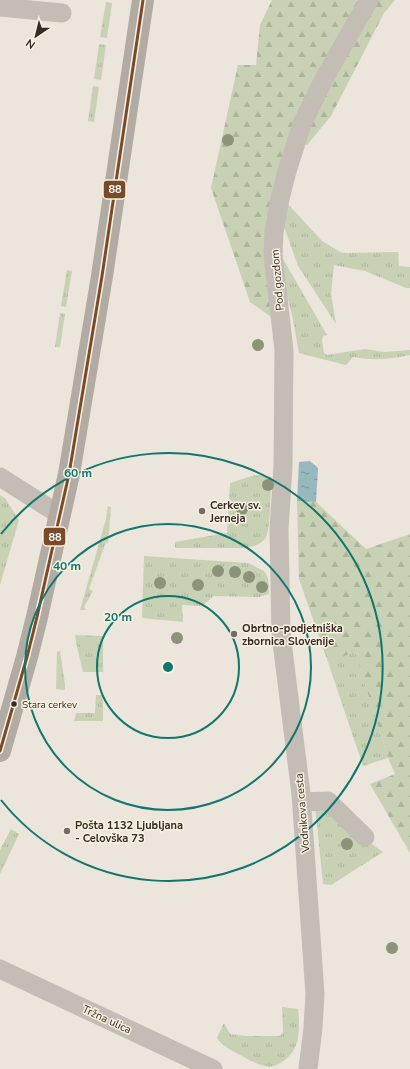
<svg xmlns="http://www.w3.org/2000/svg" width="410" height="1069" font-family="'Nunito Sans',sans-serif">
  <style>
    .grass { fill: url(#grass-tufts) }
    .forest { fill: url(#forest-firs) }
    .water { fill: url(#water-ripples) }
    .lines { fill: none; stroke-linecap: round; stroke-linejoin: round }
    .street { stroke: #c3bdb5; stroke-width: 19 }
    .primary { stroke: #b2aba4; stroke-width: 22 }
    .bus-1-casing { stroke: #f9f1e1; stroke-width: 6 }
    .bus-1 { stroke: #7a4b2a; stroke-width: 3 }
    .tree { fill: #8b9478 }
    .ring { fill: none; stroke: #0f766e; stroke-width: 2 }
    .poi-dot { fill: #736c64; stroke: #f9f1e1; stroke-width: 1.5 }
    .bus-dot { fill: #332b24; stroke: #f9f1e1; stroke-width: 1.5 }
    .labels { text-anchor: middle; stroke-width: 3; stroke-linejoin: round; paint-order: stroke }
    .bus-label { font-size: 10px; fill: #332b24; stroke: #f9f1e1; text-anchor: start }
    .street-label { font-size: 11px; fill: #332b24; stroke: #f9f1e1 }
    .poi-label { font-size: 11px; font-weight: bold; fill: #332b24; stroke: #f9f1e1; text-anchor: start }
    .centre { fill: #0f766e; stroke: #f9f1e1; stroke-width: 2 }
    .ring-label { font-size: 12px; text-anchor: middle; font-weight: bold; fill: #0f766e; stroke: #f9f1e1; stroke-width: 3; stroke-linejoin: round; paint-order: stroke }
    .line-badge { stroke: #f9f1e1; stroke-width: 1.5 }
    .badge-label { font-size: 11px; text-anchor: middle; font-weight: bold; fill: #fff }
  </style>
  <defs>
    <pattern id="grass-tufts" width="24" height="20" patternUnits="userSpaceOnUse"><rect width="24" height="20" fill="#c8d1b4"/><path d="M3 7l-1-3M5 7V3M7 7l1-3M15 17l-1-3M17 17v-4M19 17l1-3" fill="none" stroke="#acb49b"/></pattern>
    <pattern id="forest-firs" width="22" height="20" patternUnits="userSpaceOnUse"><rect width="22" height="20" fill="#c8d1b4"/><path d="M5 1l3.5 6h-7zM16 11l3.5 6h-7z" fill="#acb49b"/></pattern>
    <pattern id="water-ripples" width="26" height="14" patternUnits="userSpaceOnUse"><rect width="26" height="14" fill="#97b8bc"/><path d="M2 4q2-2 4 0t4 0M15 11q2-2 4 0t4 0" fill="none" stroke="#7c9699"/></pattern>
  </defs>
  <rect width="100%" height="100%" fill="#ebe5db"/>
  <path class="grass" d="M106 2 112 3 107 38 100 37Z
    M99 44 106 45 101 80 94 79Z
    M93 86 99 87 94 122 88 121Z
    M288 204 322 241 342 253 398 252 399 266 410 267V288H406L365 271 334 265 331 294 336 324 298 266 283 224Z
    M283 259 327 335 323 336 322 340 324 353 327 355 365 349 384 352 410 350V355C388 359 376 361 353 357L346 365 299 353 292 315 284 285Z
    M67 270 72 271 66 307 61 306Z
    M60 313 65 314 60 347H55Z
    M255 475 271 477C270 490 271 528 266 537 262 545 251 547 244 548H175V542L227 533 230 483Z
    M0 495 5 498 19 520 0 585Z
    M108 506 111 507 108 543 106 542 89 589 93 591 84 607 86 610H80L106 519Z
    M144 556 248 563 264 571 268 578 269 594 259 597 214 596 202 606 182 605 183 622 142 618Z
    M75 635 103 636V672H83L77 647Z
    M60 651 65 684V690L56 689 57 652Z
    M355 651 388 758 363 766 328 662Z
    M96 695H103V721H74L76 713H95Z
    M327 803 365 839 383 852 331 885 323 884 315 805Z
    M11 829 19 834 0 874V850Z
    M282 1007 298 1009C300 1029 301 1050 282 1062 277 1065 271 1068 265 1066 257 1064 249 1060 242 1056 233 1051 223 1047 217 1038L224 1023 230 1034 245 1036H280L283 1032Z"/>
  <path class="forest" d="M272 0H395L384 13 331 116 307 145 289 139 271 317 250 302 211 188 238 65H256L260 25Z
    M297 501 316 502 366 549 410 534V853L370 784 395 774 388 758 355 652 328 662 299 579Z"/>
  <path class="water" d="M310 461 318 468 316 502 297 501 299 462Z"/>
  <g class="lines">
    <path class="street" d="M0 7 62 13
      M0 477 60 515
      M302 802 328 801 365 837
      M0 969 213 1069
      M308 1069 313 1028 315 994 301 794 281 634 279 529 283 467 284 350 273 255 274 233 279 203 287 171 302 124 326 75 369 0"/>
    <path class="primary" d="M0 751 27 657 37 617 69 474 102 276 143 0"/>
    <defs>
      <path id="bus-1" d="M0 751 27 657 37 617 69 474 102 276 143 0"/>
    </defs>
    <use href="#bus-1" class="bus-1-casing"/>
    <use href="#bus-1" class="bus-1"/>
  </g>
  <g class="tree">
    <circle cx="228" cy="140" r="6"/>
    <circle cx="258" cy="345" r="6"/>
    <circle cx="268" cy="485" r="6"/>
    <circle cx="242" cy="509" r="6"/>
    <circle cx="218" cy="571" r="6"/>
    <circle cx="235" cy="572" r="6"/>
    <circle cx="249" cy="577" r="6"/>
    <circle cx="160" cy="583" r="6"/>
    <circle cx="198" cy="585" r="6"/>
    <circle cx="262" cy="587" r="6"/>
    <circle cx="177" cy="638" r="6"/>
    <circle cx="347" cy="844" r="6"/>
    <circle cx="392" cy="948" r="6"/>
  </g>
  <g class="ring">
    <circle cx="168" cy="667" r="71"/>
    <circle cx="168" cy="667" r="143"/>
    <path d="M1 534A214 214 0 1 1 1 800"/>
  </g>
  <g class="poi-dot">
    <circle cx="202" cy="511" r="4"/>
    <circle cx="234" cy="634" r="4"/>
    <circle cx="67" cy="831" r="4"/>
  </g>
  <circle class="bus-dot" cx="14" cy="704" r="3.5"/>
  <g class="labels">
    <g class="bus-label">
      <text x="22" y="708">Stara cerkev</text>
    </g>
    <g class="street-label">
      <text transform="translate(277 280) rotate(-95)" y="4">Pod gozdom</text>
      <text transform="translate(302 813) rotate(-95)" y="4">Vodnikova cesta</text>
      <text transform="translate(107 1019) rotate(25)" y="4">Tržna ulica</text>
    </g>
    <g class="poi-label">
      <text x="210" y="509">Cerkev sv.<tspan x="210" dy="13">Jerneja</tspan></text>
      <text x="242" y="632">Obrtno-podjetniška<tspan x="242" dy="13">zbornica Slovenije</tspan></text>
      <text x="75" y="829">Pošta 1132 Ljubljana<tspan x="75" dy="13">- Celovška 73</tspan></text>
    </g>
  </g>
  <circle cx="168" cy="667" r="6" class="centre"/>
  <g class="ring-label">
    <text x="78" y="477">60 m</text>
    <text x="67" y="570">40 m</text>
    <text x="118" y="621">20 m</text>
  </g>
  <g class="line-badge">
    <rect x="103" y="180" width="23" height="19" rx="4" fill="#7a4b2a"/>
    <rect x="43" y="527" width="23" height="19" rx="4" fill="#7a4b2a"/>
  </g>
  <g class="badge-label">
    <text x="115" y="193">88</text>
    <text x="55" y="541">88</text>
  </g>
  <g transform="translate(36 36) rotate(215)" stroke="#f9f1e1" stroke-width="3" paint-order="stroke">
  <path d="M0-3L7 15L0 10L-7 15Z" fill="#332b24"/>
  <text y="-6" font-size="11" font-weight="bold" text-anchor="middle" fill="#332b24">N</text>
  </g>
</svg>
